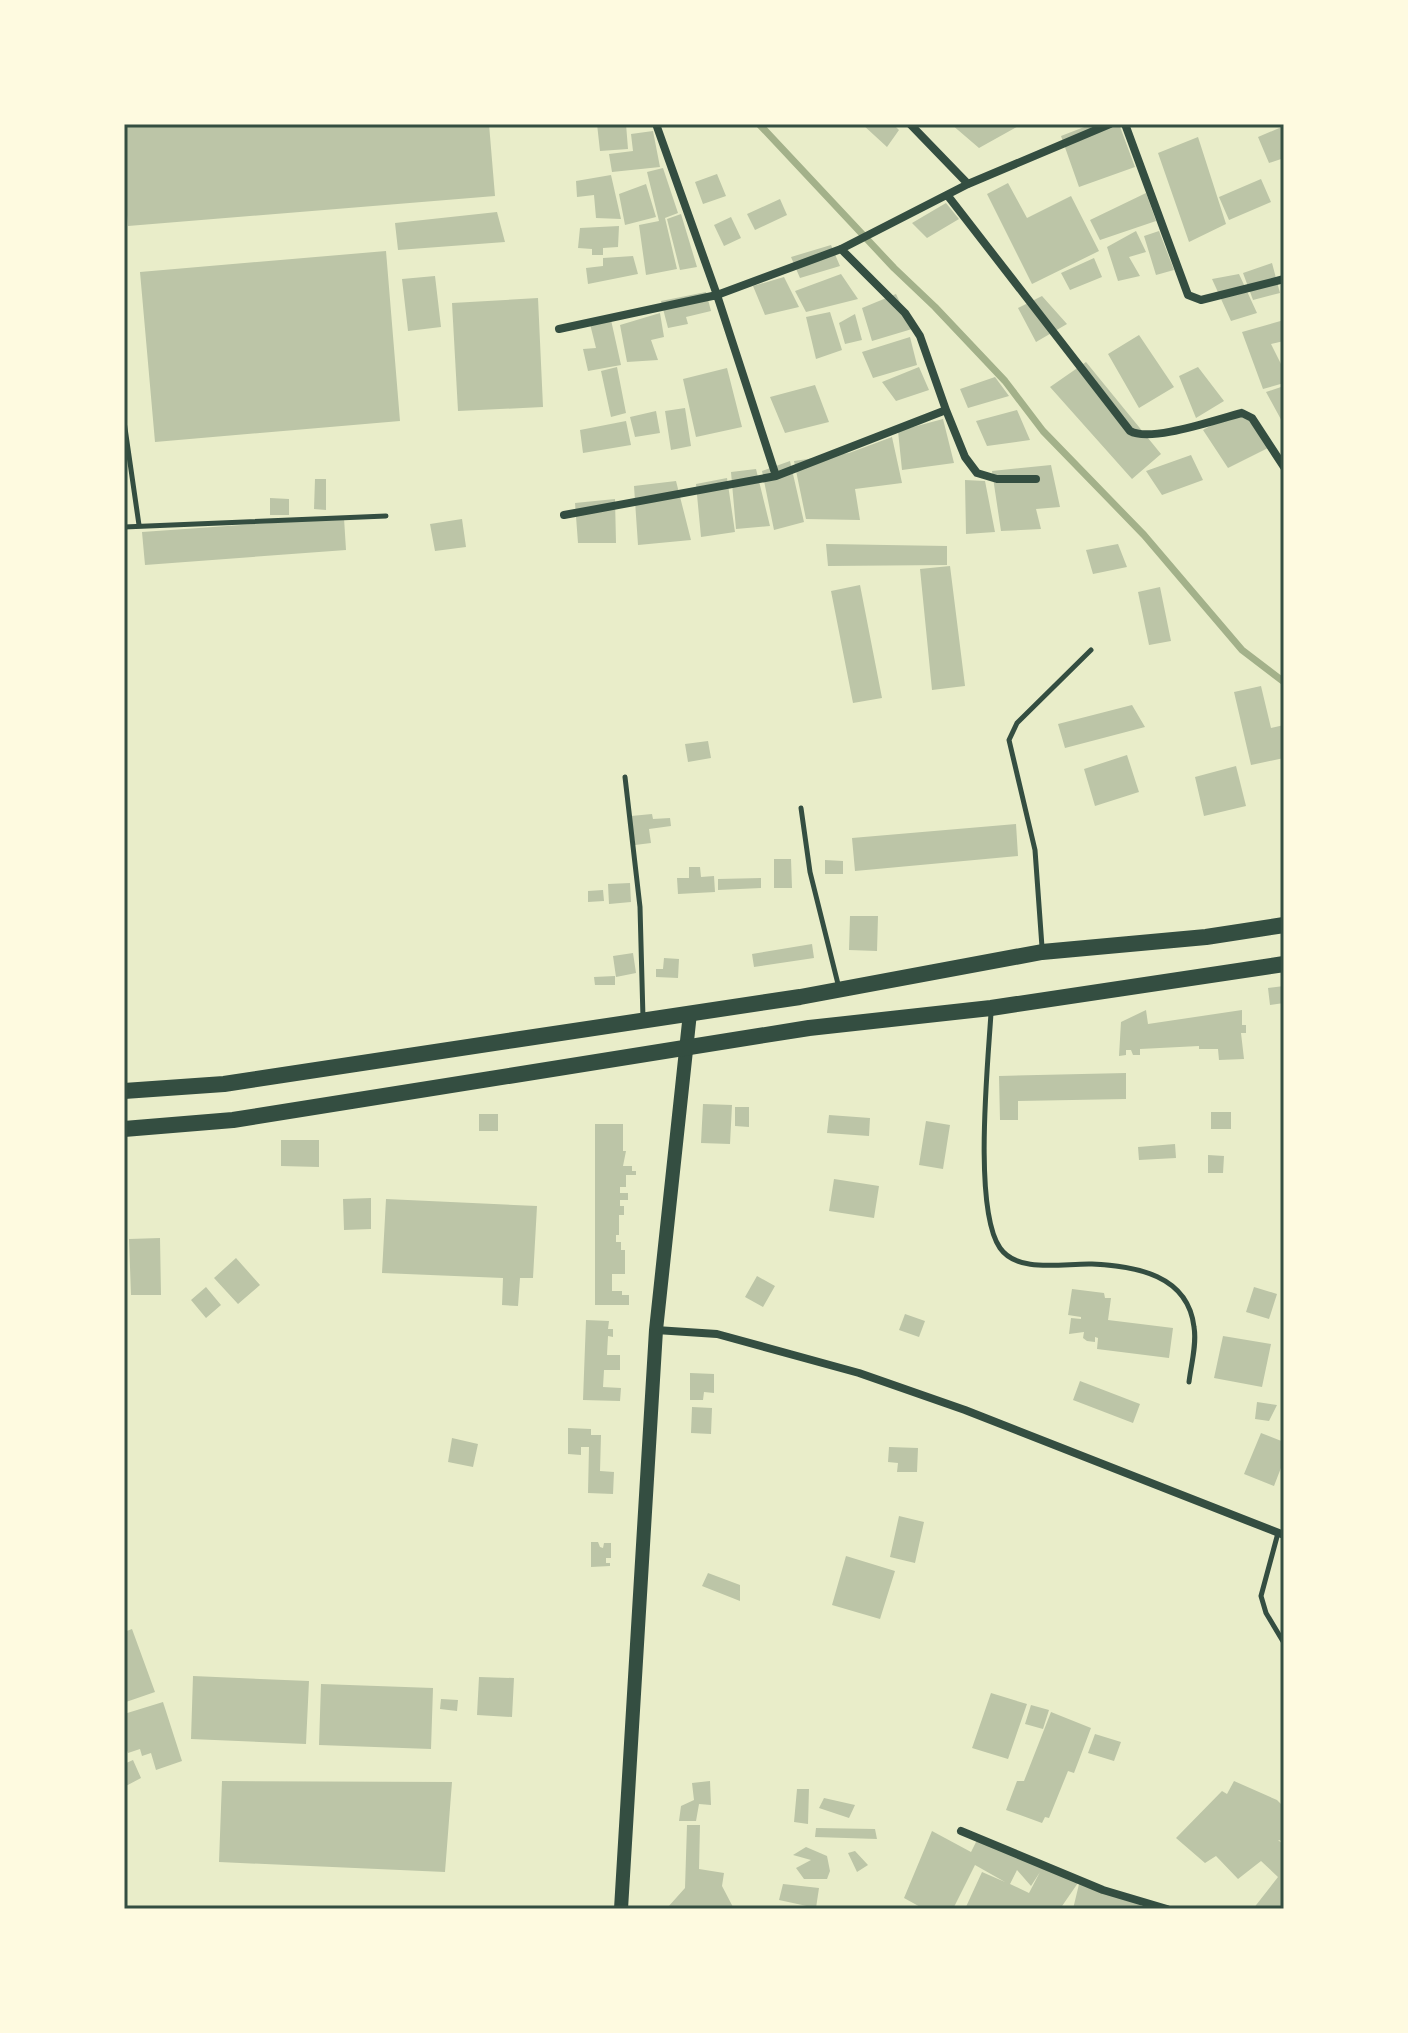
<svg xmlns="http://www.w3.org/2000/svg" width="1408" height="2033" font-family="Helvetica,sans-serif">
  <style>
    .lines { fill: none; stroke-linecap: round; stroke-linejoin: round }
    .stream { stroke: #a3b18a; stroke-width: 7 }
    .building { fill: #bcc5a7; fill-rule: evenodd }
    .service { stroke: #344e41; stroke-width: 5 }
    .minor { stroke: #344e41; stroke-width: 8 }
    .secondary { stroke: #344e41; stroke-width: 14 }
    .trunk { stroke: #344e41; stroke-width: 16 }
    .neatline { fill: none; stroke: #344e41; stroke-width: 3 }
  </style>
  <rect width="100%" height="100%" fill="#e9edc9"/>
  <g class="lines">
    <path class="stream" d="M759 124 894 268 935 307 1005 381 1043 431 1144 535 1242 650 1284 682"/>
  </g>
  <path class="building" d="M124 124H489L495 196 128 226 124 182Z
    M597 124H626L628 149 600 151Z
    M862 124H893L899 130 887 147Z
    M951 124H1022L979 148Z
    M1092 124H1119L1135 167 1079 187 1061 136Z
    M1284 126V158L1269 163 1258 137Z
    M653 131 660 167 612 172 609 154 633 151 631 134Z
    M1198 137 1226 224 1189 242 1158 153Z
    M663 168 678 213 665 218 677 269 646 275 639 225 659 221 647 172Z
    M717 174 726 196 703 204 695 182Z
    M611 175 621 219 596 218 594 195 577 197 576 181Z
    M1261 179 1271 202 1229 220 1219 197Z
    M1008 183 1027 218 1071 196 1099 251 1032 284 987 194Z
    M646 184 656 217 625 225 619 194Z
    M1146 193 1156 221 1100 240 1090 220Z
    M780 199 787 215 755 230 747 214Z
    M946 203 959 219 927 238 912 223Z
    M497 212 505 242 398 250 395 223Z
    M681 214 697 267 680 270 667 219Z
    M731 217 741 238 724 246 714 225Z
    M619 226 618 247 603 248V255H592V249L578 248 580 228Z
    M1136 231 1146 252 1129 257 1140 276 1118 281 1107 247Z
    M1159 231 1174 270 1156 275 1144 236Z
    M831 245 840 266 800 278 791 257Z
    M386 251 400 421 155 442 140 272Z
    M633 256 638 274 588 284 586 268 603 266V258Z
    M1094 258 1102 277 1070 290 1061 273Z
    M1272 263 1280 293 1253 300 1243 273Z
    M841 274 858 299 806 312 795 291Z
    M1239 274 1257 313 1231 321 1212 279Z
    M435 276 441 327 408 331 402 279Z
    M784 277 799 307 765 315 753 286Z
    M706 292 711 311 686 317 688 324 668 328 661 301Z
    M896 294 912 329 872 341 862 308Z
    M1042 296 1067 324 1036 342 1018 308Z
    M538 298 543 407 458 411 452 303Z
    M830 312 842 350 816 359 806 317Z
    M660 313 664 337 651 340 658 360 627 362 620 325Z
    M855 314 862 340 845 344 839 323Z
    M611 320 621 365 588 371 583 349 596 348 590 324Z
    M1284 320V341L1271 344 1284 370V383L1263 389 1242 332Z
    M1139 335 1174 387 1139 408 1108 354Z
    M910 337 917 365 873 378 862 352Z
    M1086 362 1161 454 1132 479 1050 387Z
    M617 367 626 413 611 417 601 371Z
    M919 367 929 390 896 401 882 382Z
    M1198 367 1224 401 1196 418 1179 376Z
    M727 368 742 427 696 437 683 379Z
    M995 377 1009 396 968 408 960 389Z
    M815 385 829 422 785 433 770 397Z
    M1284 386V425L1266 392Z
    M685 408 691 446 671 450 665 411Z
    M1242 408 1268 448 1228 468 1203 430Z
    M1017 410 1030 440 987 446 976 421Z
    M656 411 660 433 635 437 630 417Z
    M943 419 954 463 902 470 898 431Z
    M626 421 631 445 583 453 580 430Z
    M892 437 902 483 855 489 860 520 806 519 794 461 849 453Z
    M1191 455 1203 480 1162 495 1146 471Z
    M790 461 804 522 774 530 762 471Z
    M1051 465 1060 507 1036 509 1041 529 1001 531 992 471Z
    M756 469 770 526 736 529 731 472Z
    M727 478 735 532 701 537 696 484Z
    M315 479H326V510L314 509Z
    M965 480 985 481 995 532 966 534Z
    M676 481 691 540 638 545 634 486Z
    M270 498 289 499V515H270Z
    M615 499 616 543H578L575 503Z
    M344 518 346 550 145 565 142 532Z
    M462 519 466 547 435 551 430 524Z
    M826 544 947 546V565L828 566Z
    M1118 544 1127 567 1093 574 1086 550Z
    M950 566 965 686 932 690 920 569Z
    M860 585 882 698 853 703 831 591Z
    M1160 587 1171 641 1149 645 1138 592Z
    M1261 686 1271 728 1284 725V758L1251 765 1234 692Z
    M1132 705 1145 727 1065 748 1058 724Z
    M708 741 711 758 688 762 685 744Z
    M1127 755 1139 792 1095 806 1084 769Z
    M1236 766 1246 806 1204 816 1195 777Z
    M652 814 653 819 670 818 671 826 649 829 651 843 635 845 631 816Z
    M1016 824 1018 856 855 871 852 838Z
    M774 859H791L792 888H774Z
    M825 860 843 861V874H825Z
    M689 867H700L701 877 714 876 715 892 678 894 677 878H689Z
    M761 878V888L718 890V879Z
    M630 883 631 902 609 904 608 884Z
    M603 890 604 901 588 902V891Z
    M850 916H878L877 951 849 950Z
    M812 944 814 958 754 967 752 954Z
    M633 953 636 973 616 977 613 956Z
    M664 958 679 959 678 978 656 977V969H663Z
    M615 976V985H595L594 977Z
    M1284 986V1003L1270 1005 1268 988Z
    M1146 1010 1148 1024 1242 1010V1025H1246V1033H1241L1244 1059 1219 1060 1218 1049H1199V1046L1140 1049V1055H1133L1131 1050H1126V1055L1119 1056 1121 1022Z
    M1126 1073V1099L1018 1101V1120H1000L999 1076Z
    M703 1104 732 1105 730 1144 701 1143Z
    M735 1107H749V1127L735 1126Z
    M1211 1112H1231V1129H1211Z
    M479 1114H498V1131H479Z
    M829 1115 870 1118 869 1136 827 1133Z
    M926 1121 950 1125 943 1169 919 1165Z
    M595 1124H623V1151H626L623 1166H632V1171H636V1175H626V1187H620V1193H628V1200H620V1206H624V1215H619V1235H616V1242H621V1250H625V1274H612V1291H622V1295H629V1305H595Z
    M281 1140H319V1167L281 1166Z
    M1175 1144 1176 1158 1139 1160 1138 1147Z
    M1208 1155 1224 1156 1223 1173H1208Z
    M834 1179 879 1186 874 1218 829 1211Z
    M371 1198V1229L344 1230 343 1199Z
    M386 1199 537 1206 533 1278H520L518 1306 502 1305 503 1278 382 1273Z
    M160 1238 161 1295H131L129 1239Z
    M236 1258 260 1285 238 1304 214 1278Z
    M757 1276 775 1286 763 1307 745 1297Z
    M206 1287 221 1305 206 1318 191 1300Z
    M1254 1287 1277 1294 1269 1319 1246 1312Z
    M1072 1289 1104 1293 1105 1298H1111L1108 1320 1173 1328 1169 1358 1097 1349 1098 1338 1095 1337V1342L1087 1341 1083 1338 1084 1332 1069 1334 1071 1318 1081 1319V1317L1068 1315Z
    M905 1314 925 1321 919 1337 899 1330Z
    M586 1320 609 1321 608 1329H613V1337L608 1336 607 1355H620V1370H604L603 1387 621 1388 620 1401 583 1400Z
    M1223 1336 1271 1344 1262 1387 1214 1378Z
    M690 1373 714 1374V1393L704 1392 703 1400H690Z
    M1080 1381 1140 1404 1133 1423 1073 1400Z
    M1257 1402 1277 1405 1269 1421 1255 1419Z
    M692 1407 712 1408 711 1434 691 1433Z
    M568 1428 591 1429V1435H601L600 1471 614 1472 613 1494 588 1493 589 1447H581V1455L568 1454Z
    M1261 1433 1284 1442V1460L1274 1486 1244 1474Z
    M452 1438 478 1444 473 1467 448 1462Z
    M889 1447 918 1448 917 1472H897L898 1463 888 1462Z
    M899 1516 924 1522 915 1563 890 1557Z
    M591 1542H598L600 1547 603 1548 604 1543H611V1558H606V1563H610V1566L591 1567Z
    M846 1556 895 1571 880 1619 832 1605Z
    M708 1573 740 1585V1601L702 1586Z
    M132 1629 155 1692 126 1702 124 1632Z
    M193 1676 309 1681 306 1744 191 1739Z
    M479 1677 514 1678 512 1717 477 1715Z
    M321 1684 433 1688 431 1749 319 1745Z
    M991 1693 1027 1704 1008 1759 972 1748Z
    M441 1699 458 1700 457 1711 440 1709Z
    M163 1702 182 1761 156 1770 151 1753 142 1756 140 1749 128 1753 124 1742V1714Z
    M1031 1705 1049 1710 1043 1729 1025 1724Z
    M1051 1712 1091 1728 1074 1773 1068 1771 1049 1818 1045 1817 1042 1823 1006 1810 1017 1781H1024Z
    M1095 1734 1121 1742 1114 1761 1088 1753Z
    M133 1760 141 1778 124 1787V1764Z
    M222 1781 452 1782 445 1872 219 1862Z
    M710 1781 711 1805 699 1804 696 1821H679L681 1806 694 1800 692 1783Z
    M1234 1781 1277 1800 1284 1807V1841L1278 1840 1284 1845V1909H1253L1278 1877 1261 1861 1238 1879 1216 1856 1205 1863 1176 1838 1222 1791 1227 1794Z
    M797 1789H809L808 1824 794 1822Z
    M824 1798 855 1805 849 1818 819 1808Z
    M687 1825H700L699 1869 724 1873 722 1886 734 1909 668 1907 685 1888Z
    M816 1828 875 1829 877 1839 815 1837Z
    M932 1831 971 1852 978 1838 1144 1902 1138 1909H1073L1080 1880 1060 1909H965L982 1872 1005 1882 975 1865 953 1909H924L904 1898ZM1017 1870 1031 1886 1040 1872 1029 1893 1010 1884Z
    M806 1847 827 1856 830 1871 827 1879H804L796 1868 811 1860 793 1855Z
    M855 1851 868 1865 857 1872 848 1853Z
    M783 1884 819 1888 816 1908 779 1900Z"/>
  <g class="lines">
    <path class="service" d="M124 421 139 525
      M124 527 386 516
      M625 777 640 907 643 1018
      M801 808 810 872 839 988
      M1042 947 1035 850 1009 740 1017 723 1091 650
      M991 1013C988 1063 973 1209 1000 1248 1018 1274 1064 1263 1092 1264 1136 1266 1188 1275 1194 1327 1197 1344 1191 1365 1189 1382
      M1278 1533 1261 1596 1266 1613 1284 1643"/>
    <path class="minor" d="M656 124 717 295 776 476
      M910 124 968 184
      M1125 124 1188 295 1201 300 1284 279
      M948 196 1130 431C1151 443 1217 419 1242 413L1252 418 1284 467
      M841 249 905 313 920 336 946 410 965 457 977 473 997 479H1036
      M559 329 717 295 841 249 968 184 1110 124
      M564 515 776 476 946 410
      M656 1330 717 1334 859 1373 965 1410 1284 1535
      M961 1831 1103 1890 1167 1909"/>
    <path class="secondary" d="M621 1909 656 1330 690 1013"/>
    <path class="trunk" d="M124 1091 224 1084 514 1040 800 997 1042 952 1206 937 1284 925
      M124 1129 233 1120 809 1028 991 1008 1284 964"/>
  </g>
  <rect width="1408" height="2033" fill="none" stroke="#fefae0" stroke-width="252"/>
  <rect x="126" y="126" width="1156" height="1781" class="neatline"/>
</svg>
